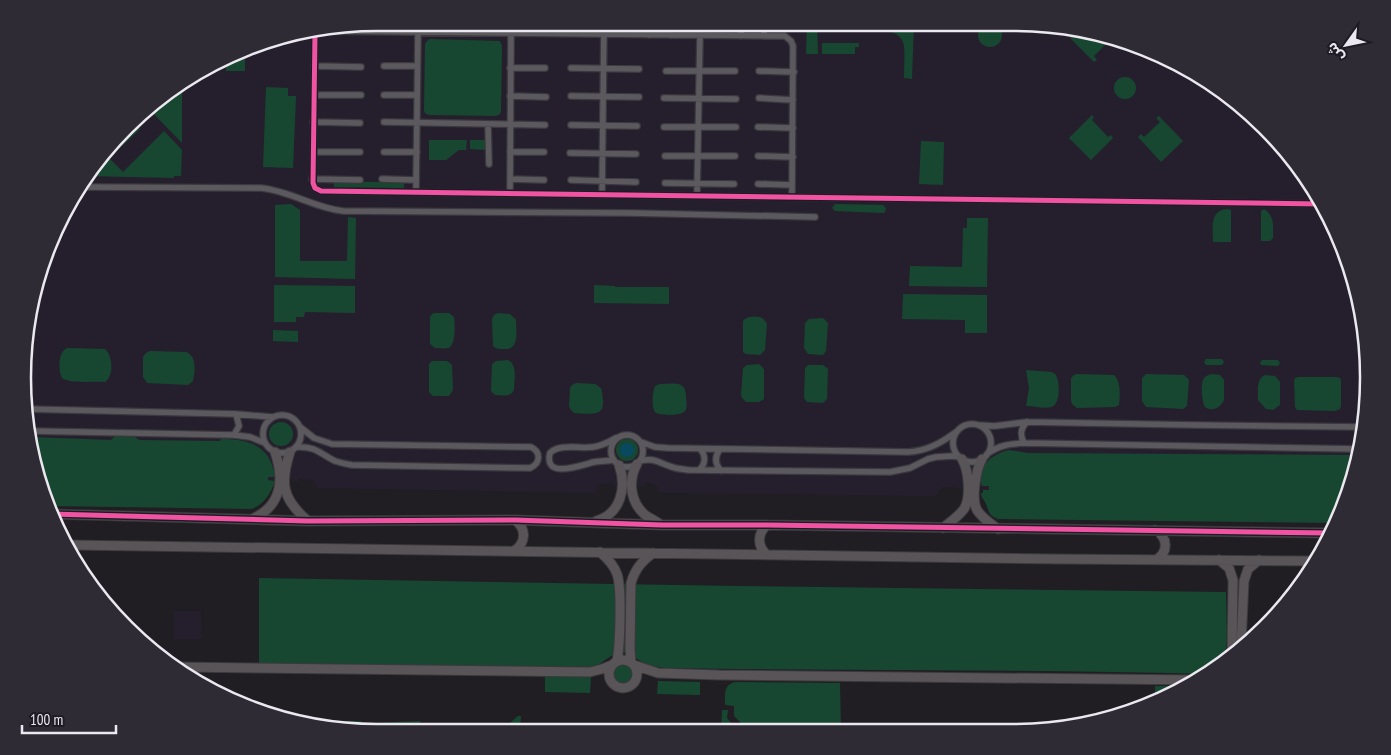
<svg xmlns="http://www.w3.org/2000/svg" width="1391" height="755" font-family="'PT Sans Narrow','Noto Sans Arabic',sans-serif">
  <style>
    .built { fill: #251f2d }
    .green { fill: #174730 }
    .water { fill: #094960 }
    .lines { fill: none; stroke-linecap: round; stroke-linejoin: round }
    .street-casing { stroke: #3b393d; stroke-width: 8 }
    .secondary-casing { stroke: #3b393d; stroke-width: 11 }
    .street { stroke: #5c595e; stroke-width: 5.5 }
    .secondary { stroke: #585457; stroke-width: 9 }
    .cycleway-casing { stroke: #1f1b25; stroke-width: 8 }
    .cycleway { stroke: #f153a3; stroke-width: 5 }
    .rim { fill: none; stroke: #ebe8ef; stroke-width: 2.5 }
  </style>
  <rect width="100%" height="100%" fill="#201d23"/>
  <path class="built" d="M378 23H1036L1106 35 1191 70 1247 110 1295 161 1332 220 1356 285 1368 354 1365 424 1350 491 982 490V487L963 488V489H958L957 487H943L940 490 936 496 659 493 657 487 652 483H645V486H637V484H621L620 485H614L613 483 602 484 597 487 596 493 318 488 312 480 299 479V481H293L292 479H275V481L268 480V478L43 485 23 401 35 286 82 181 161 96 263 41Z
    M174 611H201L202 639H174Z"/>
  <path class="green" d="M978 35a12 12 0 1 1 24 0a12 12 0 1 1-24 0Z
    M807 23H838L839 26H817L818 54H806Z
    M843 23H867L873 28 879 23H888L891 26 894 23H914L912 79 904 78C904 68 905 56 904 46 901 25 871 31 856 30V24H844Z
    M1078 30 1106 35 1114 42 1112 44 1109 41 1094 56 1097 60 1094 62 1070 38Z
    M430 39 500 41 502 46 501 112 499 115 495 116 430 115 426 114 424 111 425 44 427 41Z
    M822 43H859V47H855V54H822Z
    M245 51V71H226V61Z
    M1114 88a11 11 0 1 1 22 0a11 11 0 1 1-22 0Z
    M182 85V143L149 109 161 96Z
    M266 87 288 88V96H296L293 168 263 167Z
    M1092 115 1094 117 1092 120 1108 137 1111 135 1113 138 1091 160 1069 138Z
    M1159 116 1183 141 1161 162 1138 137 1141 134 1144 137 1160 122 1156 118Z
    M135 124 140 129 119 149 115 145Z
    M164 131 182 150 181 176H174V178L87 176 106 155 123 172Z
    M429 140H467L466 150H459L446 160H429Z
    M470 140H486V150L470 149Z
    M921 141 944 142 943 185 919 184Z
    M334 182H404V189H334Z
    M291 204 300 210V261H347L348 217 356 218 355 279 275 277V205Z
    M835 204 883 205 886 208 885 212 883 213 835 211 832 208Z
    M1227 209 1231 210V242H1213C1213 228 1209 211 1227 209Z
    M1264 209C1275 216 1273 226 1273 238L1270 241H1261V211Z
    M967 218H988L987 287 909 286 910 266 962 267 963 228H967Z
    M274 285 355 286V313L305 312 304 317H296V322H274Z
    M594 285 615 286V287H669V304L594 303Z
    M903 294 987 295V333H965V320L902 319Z
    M435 313H449L454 317C455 324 456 346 448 348 444 349 438 348 435 348L430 344V317L432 314Z
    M498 313 510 314 516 320C516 331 520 350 504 349 499 349 496 349 493 346L492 319 494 315Z
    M749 317C756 317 763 315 767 324L765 350 760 355 746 354 743 352V321L745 319Z
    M823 318 828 323 826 351 823 355 808 354 804 348 805 323 809 319Z
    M273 330 298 331V342L273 341Z
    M67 348 105 349C113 356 114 376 105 382 93 381 71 384 62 378 58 370 58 352 67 348Z
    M150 351 186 352C197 356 195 371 193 381L188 385 147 383 143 377V357L146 353Z
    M1206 359H1222L1224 362 1222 365H1206L1204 362Z
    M508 360C518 365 514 380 514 390 510 398 502 395 495 395L491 391 492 364 496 361Z
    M1262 360H1278L1280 363 1278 366 1261 365 1260 363Z
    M432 361H447L452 365 453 390 449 396H433L429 392V364Z
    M759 364 764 369V399L759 402H746L742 398 741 395 743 368 747 365Z
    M808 365H823L828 369 827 399 823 403 807 402 804 398 805 370V368Z
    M1026 370 1052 372C1055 374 1056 374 1057 378 1060 385 1060 405 1051 407 1044 409 1034 406 1026 406L1029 388Z
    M1076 374 1114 375C1121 381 1120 396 1119 405L1115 407 1077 408 1072 404 1071 400V378L1074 375Z
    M1146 374 1184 375 1189 380 1187 406 1183 409 1146 407 1142 401V378Z
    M1212 374 1220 375 1224 380V400C1220 408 1213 412 1205 407 1202 402 1200 383 1204 378 1207 375 1209 375 1212 374Z
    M1265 375 1275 376 1280 382V405L1273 410 1266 409 1258 400C1258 391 1256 379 1265 375Z
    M1299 377H1336L1340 378 1341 380V406L1340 409 1335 411 1297 410 1295 407 1294 381 1295 378Z
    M576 383 595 384 601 388C608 418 597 414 574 413L571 410 569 406 570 388 572 385Z
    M660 384C672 384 686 380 686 396 686 401 688 407 685 411 681 416 659 416 655 412 651 408 653 390 655 386Z
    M269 434a12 12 0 1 1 24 0a12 12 0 1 1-24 0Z
    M115 436 135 437 139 440 220 441 221 439C248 439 271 445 275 477H268V480L275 481C271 493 264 505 251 509L48 506 32 437 111 440Z
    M616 450a11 11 0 1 1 22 0a11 11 0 1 1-22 0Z
    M1009 450 1028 453 1358 455 1350 491 1335 523 998 519C989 516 989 512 986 504 984 499 981 498 981 493H983V490H989V486H982C975 467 992 454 1009 450Z
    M259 578 738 586 1226 592C1226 607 1229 647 1224 659 1221 667 1212 671 1206 674 1026 669 846 671 666 668 659 667 652 667 646 664 636 660 630 650 618 653 610 655 603 663 594 667L530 666H259Z
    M612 672a11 11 0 1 1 22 0a11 11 0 1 1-22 0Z
    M545 677H591L590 693 545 692Z
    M658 681 700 682V695L657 694Z
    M735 682 840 683 841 730 801 729 748 730 734 716V706L725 705C725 695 723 685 735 682Z
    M1155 686H1185L1161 699H1155Z
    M722 710H728L727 718 738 731H721Z
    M518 716H521L520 728H516V731H501Z
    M326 721H361V723L366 724 365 732H355L320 726Z
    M421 721 411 732H369V723Z
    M426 725 498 726C489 735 470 731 457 731L456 730 454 731 419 732Z"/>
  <path class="water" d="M620 450a7 7 0 1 1 14 0a7 7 0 1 1-14 0Z"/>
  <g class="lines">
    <defs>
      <path id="street" d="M649 23V35
        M764 23V36
        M327 31 785 36 791 41 793 46 792 197
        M429 32 430 23
        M463 32V23
        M315 33 313 183 315 188 321 191 1322 204
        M529 33V23
        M562 34V23
        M670 35V23
        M741 36V23
        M314 66 361 67
        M384 66H417
        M510 68H545
        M571 68 639 69
        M666 71H735
        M759 71 794 72
        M314 95H361
        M384 95H417
        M510 96 546 97
        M571 96 639 97
        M664 98 736 99
        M759 98 793 100
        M313 122 360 123
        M384 122 545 125
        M488 124 489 164
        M571 125 637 126
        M664 127H736
        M758 127 793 128
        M313 152H360
        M384 152H417
        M510 152H544
        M570 153 636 154
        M665 156H735
        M758 156 793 157
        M312 179 360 180
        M382 179 416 180
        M510 179 544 180
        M571 180 636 182
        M665 183 734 184
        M758 184 792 185
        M79 187 261 188C291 191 314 208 343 211L630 213 815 217
        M416 192 418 32
        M510 193 511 33
        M602 195 604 23
        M697 196 700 35
        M25 409 236 414 272 417
        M263 434a19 19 0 1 1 38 0a19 19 0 1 1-38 0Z
        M953 443a19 19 0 1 1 38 0a19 19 0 1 1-38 0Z
        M978 425 995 426 1027 422 1195 425 1365 427
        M30 431 234 435 250 437 265 443
        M611 451a16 16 0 1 1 32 0a16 16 0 1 1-32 0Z
        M234 435 239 426 236 414
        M641 442 655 447 668 448 908 452C927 451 941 443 956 432
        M1024 443C1020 435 1020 429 1027 422
        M297 447C316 446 320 454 335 461 341 463 346 464 352 465L530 468C541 463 541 452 531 447L332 444 314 438 300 427
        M720 449C714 457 715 464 721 471
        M987 454C999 445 1010 444 1024 443L1360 449
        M614 460C607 461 600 461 594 462 582 465 543 480 550 453 559 443 581 449 593 447 602 446 609 442 616 438
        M640 461C654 457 659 463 672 467 677 469 683 469 689 470L890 472 910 468 928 459 936 457 952 456 960 457
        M699 470C706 464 706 455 700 449"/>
      <path id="secondary" d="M290 452C280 483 282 499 308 521
        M982 459C976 469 971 499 977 510 982 518 990 523 998 529
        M637 464C628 480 630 501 644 514 649 518 656 521 661 525
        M50 514 308 521 515 520 662 525H767L1331 533
        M254 518C282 505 284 479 275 452
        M596 521C621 514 627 487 619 465
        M767 525C757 534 757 546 767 555
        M943 528C950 522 958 517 964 509 971 498 969 471 962 459
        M1155 530C1168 537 1169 552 1156 560
        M69 545 1056 559 1317 561
        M514 551C526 543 527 529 515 520
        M600 552C607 558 614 565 617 574 622 588 620 645 617 661
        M1219 560 1229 568 1233 580 1232 654
        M1241 646 1244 581 1248 569 1259 560
        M609 674a14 14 0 1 1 28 0a14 14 0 1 1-28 0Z
        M631 662 630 649 631 583C635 569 642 561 653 553
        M634 665 658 673 719 675 1196 680
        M178 667 590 672 602 669 612 665"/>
    </defs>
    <use href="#street" class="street-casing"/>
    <use href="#secondary" class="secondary-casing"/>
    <use href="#street" class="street"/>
    <use href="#secondary" class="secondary"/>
    <defs>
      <path id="cycleway" d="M315 33 313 183 315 188 321 191 1322 204
        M50 514 308 521 515 520 662 525H767L1331 533"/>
    </defs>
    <use href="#cycleway" class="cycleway-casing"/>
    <use href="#cycleway" class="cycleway"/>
  </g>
  <path d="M0 0H1391V755H0ZM377 31H1014A346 346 0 0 1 1360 377V378A346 346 0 0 1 1014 724H377A346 346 0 0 1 31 378V377A346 346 0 0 1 377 31Z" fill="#2f2b35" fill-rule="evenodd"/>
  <path class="rim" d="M377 31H1014A346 346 0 0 1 1360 377V378A346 346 0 0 1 1014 724H377A346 346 0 0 1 31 378V377A346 346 0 0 1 377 31Z"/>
  <g transform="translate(1346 45) rotate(237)" stroke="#1f1b25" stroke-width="4" paint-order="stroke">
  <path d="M0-4L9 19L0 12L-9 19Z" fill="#ebe8ef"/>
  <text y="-8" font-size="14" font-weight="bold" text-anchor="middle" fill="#ebe8ef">ش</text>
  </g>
  <path d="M22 725v8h94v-8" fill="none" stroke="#ebe8ef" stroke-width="2.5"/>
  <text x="30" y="725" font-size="15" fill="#ebe8ef" stroke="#1f1b25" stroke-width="4" paint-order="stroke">100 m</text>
</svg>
